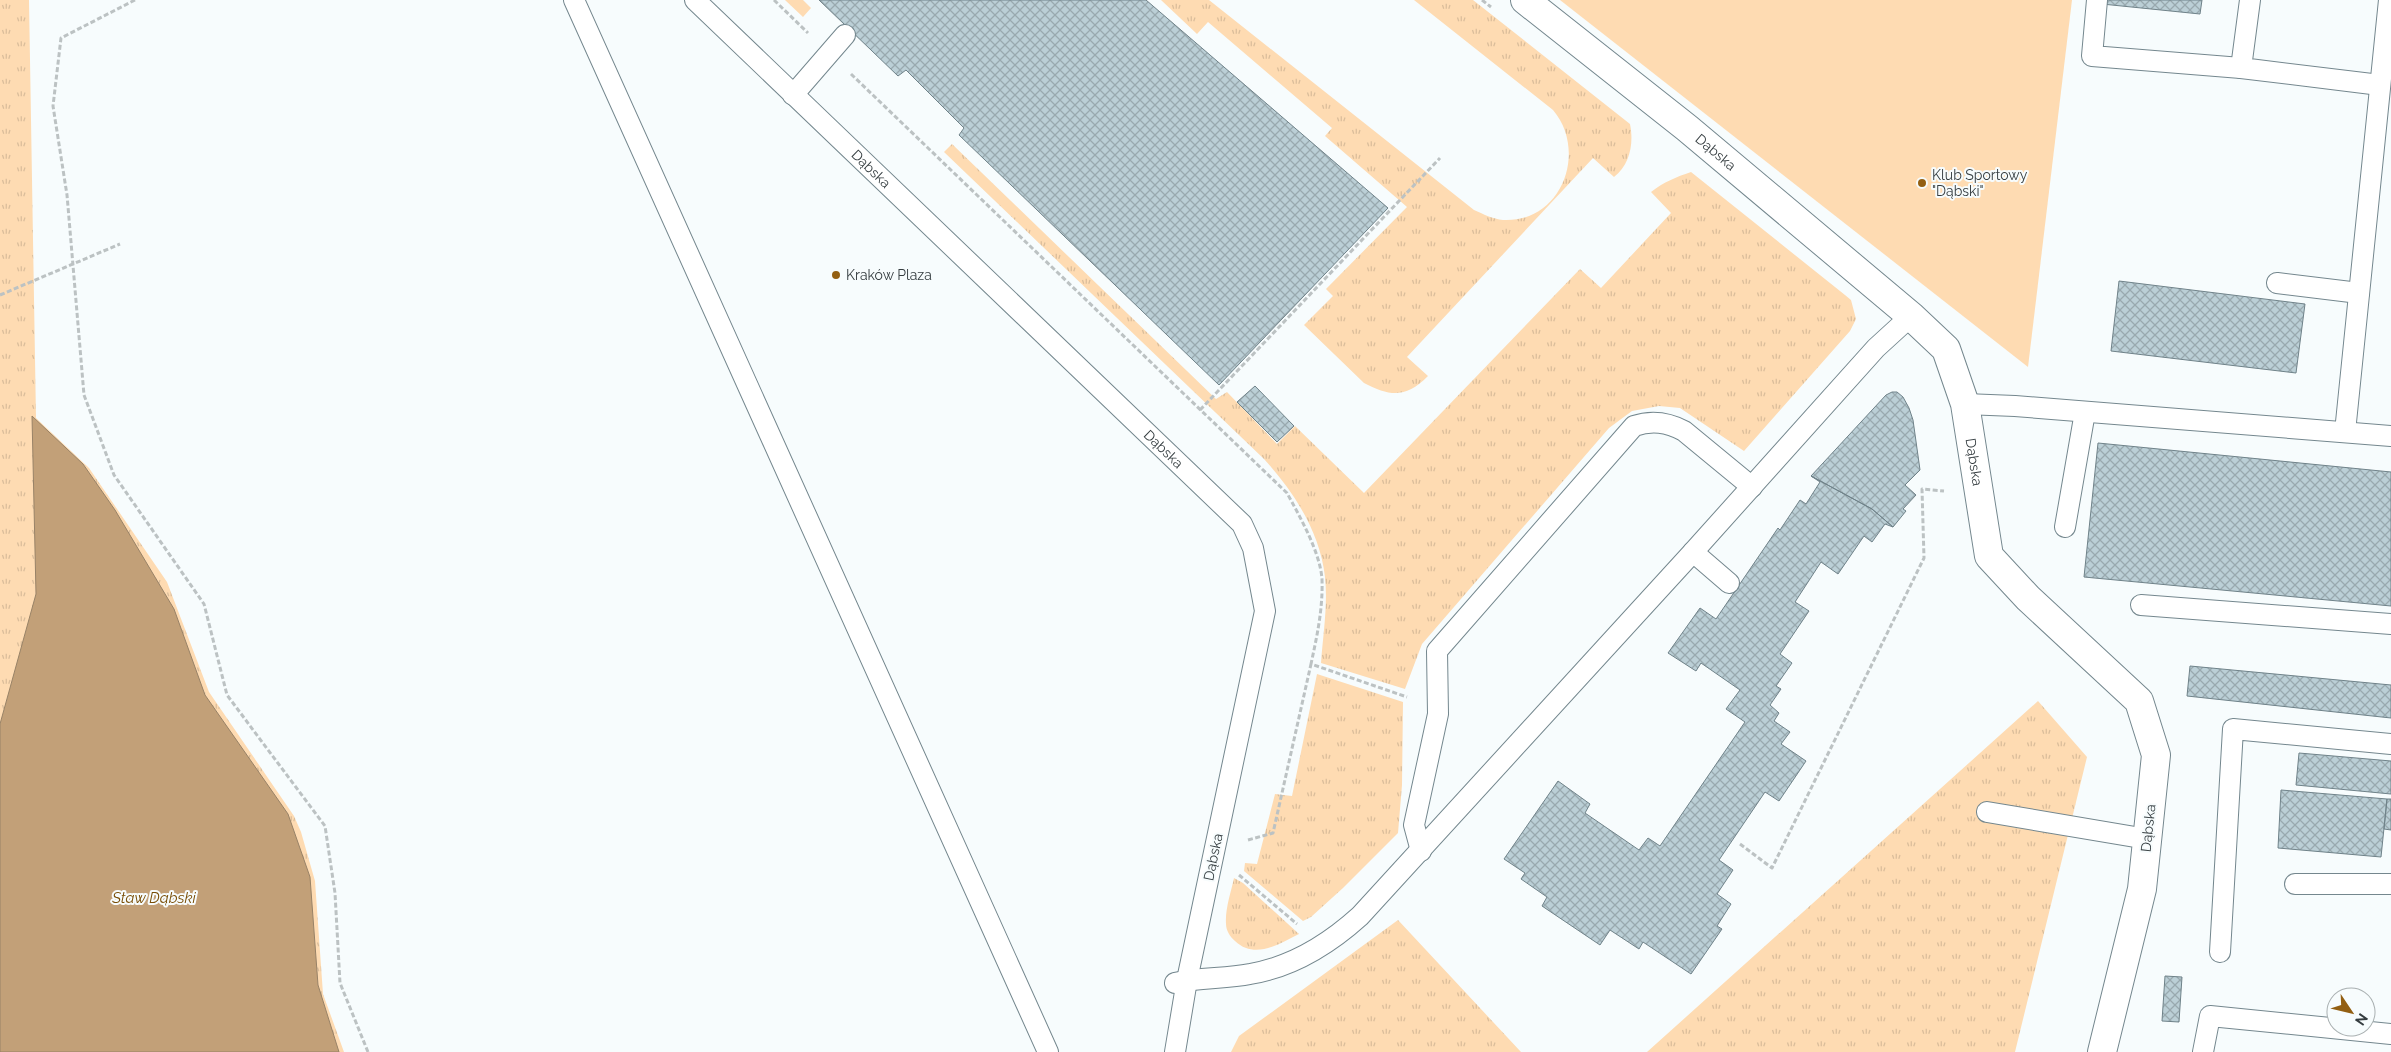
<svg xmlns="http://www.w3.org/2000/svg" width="2391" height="1052" font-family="Raleway,sans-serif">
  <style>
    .grass { fill: url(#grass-tufts) }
    .garden { fill: #fedbb2 }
    .water { fill: #c2a078; stroke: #988267 }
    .building { fill: url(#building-cross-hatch); stroke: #6f8289 }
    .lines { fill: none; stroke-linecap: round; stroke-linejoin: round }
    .lane-casing { stroke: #74878e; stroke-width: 22 }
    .street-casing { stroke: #74878e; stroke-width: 30 }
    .path { stroke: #bcc2c3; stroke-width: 3; stroke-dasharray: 5 2.5; stroke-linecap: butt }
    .lane { stroke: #fff; stroke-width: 20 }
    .street { stroke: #fff; stroke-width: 28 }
    .path-bridge { stroke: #bcc2c3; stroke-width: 3; stroke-dasharray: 5 2.5; stroke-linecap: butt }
    .poi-dot { fill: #935f12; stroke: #f7fcfd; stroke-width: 2 }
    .labels { text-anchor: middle; stroke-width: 4; stroke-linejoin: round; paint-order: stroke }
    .street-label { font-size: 14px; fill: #353d40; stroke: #f7fcfd }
    .poi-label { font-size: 14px; fill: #353d40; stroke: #f7fcfd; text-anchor: start }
    .water-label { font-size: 15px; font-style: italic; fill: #794d05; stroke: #f7fcfd }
  </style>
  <defs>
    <pattern id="grass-tufts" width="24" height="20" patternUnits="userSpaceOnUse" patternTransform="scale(1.25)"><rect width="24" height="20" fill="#fedbb2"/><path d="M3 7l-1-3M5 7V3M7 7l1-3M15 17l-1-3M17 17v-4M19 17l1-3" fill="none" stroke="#dabd9a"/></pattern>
    <pattern id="building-cross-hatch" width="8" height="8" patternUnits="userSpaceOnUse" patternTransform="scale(1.25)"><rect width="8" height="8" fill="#bbcfd6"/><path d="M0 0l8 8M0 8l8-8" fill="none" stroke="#99a9af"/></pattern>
  </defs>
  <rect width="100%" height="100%" fill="#f7fcfd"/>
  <path class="grass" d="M0 0H29L36 418 89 468 167 582 209 692 294 816 301 832 315 881 323 994 344 1052H0Z
    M785 0H803L811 8 803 17Z
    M1161 0H1209L1474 210C1483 214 1493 219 1503 220 1562 223 1588 151 1553 110L1414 0H1473L1630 124C1634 143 1630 165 1614 177L1593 158 1407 357 1428 376C1406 398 1391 397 1364 383L1304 325 1333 296 1326 289 1407 207 1325 136 1332 128 1208 22 1197 34Z
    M952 144 1216 399 1227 392 1277 444 1295 426 1364 493 1580 269 1601 288 1671 213 1651 192C1664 182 1676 177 1691 172L1845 295 1851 300 1856 319 1850 331 1744 451 1680 408 1659 406 1632 411 1609 428 1422 644 1405 689 1321 663C1323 635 1328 605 1325 577 1320 532 1294 492 1264 459L944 152Z
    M1317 674 1403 702 1402 785 1398 833 1343 888 1311 917 1303 921 1244 871 1245 863 1257 864 1275 794 1292 796Z
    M2038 701 2087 757 2015 1052H1647Z
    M1234 878 1243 883 1299 934C1279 944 1255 960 1235 941 1230 937 1226 930 1226 924 1225 909 1231 892 1234 878Z
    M1398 920 1521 1052H1231L1239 1036Z"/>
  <path class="garden" d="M1560 0H2072L2028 367Z"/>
  <path class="water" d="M32 416 83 464 115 510 174 609 205 695 288 814 310 877 318 985 339 1052H0V724L36 594Z"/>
  <path class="building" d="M819 0H1146L1388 208 1219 385 959 135 964 128 906 70 898 76Z
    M2102 0H2202L2200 14 2102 4Z
    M2119 281 2305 304 2296 373 2111 351Z
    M1255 386 1294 426 1277 442 1237 402Z
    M1892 392H1897L1903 397 1909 408 1913 420 1920 470 1905 485 1916 495 1903 509 1906 511 1893 527 1872 509 1811 476 1886 395Z
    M2098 443 2391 472V606L2084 577Z
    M1811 476 1872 509 1893 527 1885 524 1872 542 1864 536 1838 574 1821 562 1795 602 1809 611 1780 654 1792 663 1776 686 1781 689 1770 705 1779 713 1774 721 1790 732 1781 744 1806 761 1779 801 1765 792 1719 860 1733 870 1717 894 1731 904 1717 926 1722 929 1691 974 1643 942 1639 949 1610 930 1600 945 1542 906 1547 897 1521 879 1525 873 1504 859 1558 781 1590 804 1585 813 1639 850 1648 838 1660 846 1745 722 1726 709 1740 690 1701 663 1696 671 1668 653 1700 608 1716 619 1778 528 1780 530 1800 500 1806 504 1820 482Z
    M2190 666 2391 685V718L2187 696Z
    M2299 753 2391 761V794L2296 785Z
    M2281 790 2387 799 2381 857 2278 848Z
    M2387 799H2391V830L2384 829Z
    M2165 976 2182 977 2179 1022 2162 1021Z"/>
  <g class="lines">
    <defs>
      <g id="lane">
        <path d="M574 0 1048 1052"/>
        <path id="s1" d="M695 0 1242 524 1253 548 1265 611 1187 980 1175 1052"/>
        <path d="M2097 0 2092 56 2241 68"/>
        <path d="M2250 0 2241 68 2380 85"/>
        <path d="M793 95 845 35"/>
        <path d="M2277 283 2359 293"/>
        <path d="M1965 404 2015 406 2391 436"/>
        <path d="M2345 432 2389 0"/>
        <path d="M2065 527 2085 412"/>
        <path d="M1693 552 1729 583"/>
        <path d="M2141 605 2391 624"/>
        <path d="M1987 812 2147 839"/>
        <path d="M1421 851 1414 825 1438 714 1437 651 1634 426C1652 420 1667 422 1684 431L1752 487"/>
        <path d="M2295 884H2391"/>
        <path d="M2220 952 2233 729 2391 744"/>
        <path d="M1175 983C1199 977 1225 979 1250 974 1292 967 1329 944 1360 916L1693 552 1876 348 1911 316"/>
        <path d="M2203 1052 2210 1016 2391 1034"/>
      </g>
      <g id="street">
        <path id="s2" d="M1525 0 1687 128 1911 316 1946 349 1965 404 1989 556 2028 598 2139 701 2156 755 2142 889 2102 1052"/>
      </g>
    </defs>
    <use href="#lane" class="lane-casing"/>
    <use href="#street" class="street-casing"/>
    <path class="path" d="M135 0 61 38 53 106 67 195 84 395 114 475 204 604 227 695 325 826 335 893 340 983 368 1052
      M774 0 808 33
      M1482 0 1491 7
      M851 74 1287 493C1300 517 1320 552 1322 579 1323 609 1317 636 1311 664L1407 697
      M1200 410 1440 158
      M1248 840 1273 833 1311 664
      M1740 844 1772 868 1924 558 1922 489 1944 491
      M1239 875 1297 924"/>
    <use href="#lane" class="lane"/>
    <use href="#street" class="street"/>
    <path class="path-bridge" d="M0 295 120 244"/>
  </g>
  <g class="poi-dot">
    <circle cx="1922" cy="183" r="5"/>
    <circle cx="836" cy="275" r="5"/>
  </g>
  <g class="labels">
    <g class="street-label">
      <text dy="5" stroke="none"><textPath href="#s2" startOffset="244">Dąbska</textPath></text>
      <text dy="5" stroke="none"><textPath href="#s1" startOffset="244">Dąbska</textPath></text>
      <text dy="5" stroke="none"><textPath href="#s1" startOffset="649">Dąbska</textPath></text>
      <text dy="5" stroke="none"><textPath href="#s2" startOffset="664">Dąbska</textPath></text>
      <text transform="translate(2148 828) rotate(-84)" y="5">Dąbska</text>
      <text transform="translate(1213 857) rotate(-78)" y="5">Dąbska</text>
    </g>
    <g class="poi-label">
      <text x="1932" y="180">Klub Sportowy<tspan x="1932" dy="16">"Dąbski"</tspan></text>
      <text x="846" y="280">Kraków Plaza</text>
    </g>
    <g class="water-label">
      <text x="154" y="903">Staw Dąbski</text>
    </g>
  </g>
  <g transform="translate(2351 1012) rotate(125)"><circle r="24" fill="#f7fcfd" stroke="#a9b0b1"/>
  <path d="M0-4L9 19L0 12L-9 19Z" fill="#935f12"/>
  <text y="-8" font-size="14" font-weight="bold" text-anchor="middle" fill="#353d40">N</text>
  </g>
</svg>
